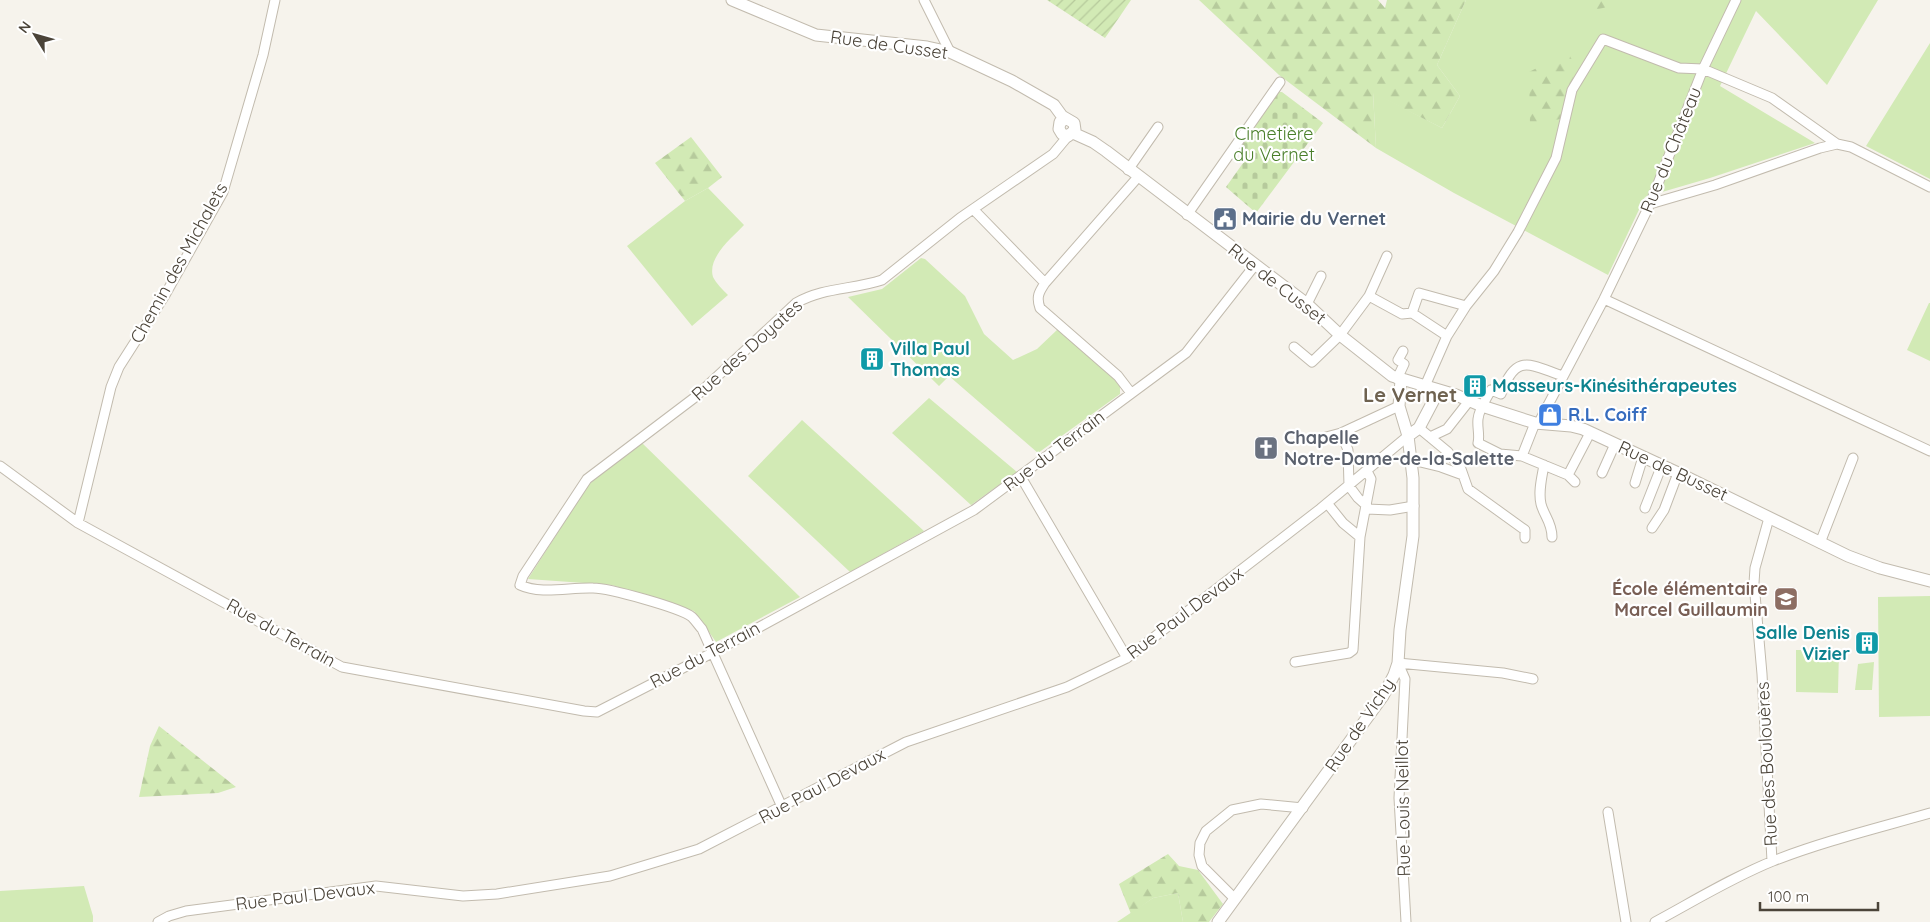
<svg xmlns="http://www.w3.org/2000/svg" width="1930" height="922" font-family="Quicksand,sans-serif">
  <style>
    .grass { fill: #d2eab5 }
    .forest { fill: url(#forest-firs) }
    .cemetery { fill: url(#cemetery-stones) }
    .garden { fill: url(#garden-furrows) }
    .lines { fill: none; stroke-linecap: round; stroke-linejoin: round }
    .minor-casing { stroke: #c2bbae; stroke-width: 11 }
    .tertiary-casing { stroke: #c2bbae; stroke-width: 13 }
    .minor { stroke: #fff; stroke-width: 9 }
    .tertiary { stroke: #fff; stroke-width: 11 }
    .labels { text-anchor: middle; stroke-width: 4.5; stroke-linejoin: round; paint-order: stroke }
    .street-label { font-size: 18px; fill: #4b4439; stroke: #fff }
    .park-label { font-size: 18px; fill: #4a7f2a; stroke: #fff }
    .service-label { font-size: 18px; font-weight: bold; fill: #4e5e75; stroke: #fff; text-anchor: start }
    .culture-label { font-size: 18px; font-weight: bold; fill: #0d838f; stroke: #fff; text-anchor: start }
    .shop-label { font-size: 18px; font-weight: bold; fill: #366cbe; stroke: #fff; text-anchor: start }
    .worship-label { font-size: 18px; font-weight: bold; fill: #5b616d; stroke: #fff; text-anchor: start }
    .education-label { font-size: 18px; font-weight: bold; fill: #785e54; stroke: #fff; text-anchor: end }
    .quarter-label { font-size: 20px; font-weight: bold; fill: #6e6250; stroke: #fff }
  </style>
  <defs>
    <pattern id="forest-firs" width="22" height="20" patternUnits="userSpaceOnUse" patternTransform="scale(1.25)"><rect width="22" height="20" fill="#d2eab5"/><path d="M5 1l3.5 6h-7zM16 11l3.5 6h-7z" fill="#b6ca9c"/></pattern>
    <pattern id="cemetery-stones" width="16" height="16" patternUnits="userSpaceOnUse" patternTransform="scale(1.25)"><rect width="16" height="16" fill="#d2eab5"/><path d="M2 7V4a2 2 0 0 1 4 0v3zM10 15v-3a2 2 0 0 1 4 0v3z" fill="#b6ca9c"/></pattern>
    <pattern id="garden-furrows" width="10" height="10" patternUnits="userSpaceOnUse" patternTransform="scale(1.25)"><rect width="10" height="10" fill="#d2eab5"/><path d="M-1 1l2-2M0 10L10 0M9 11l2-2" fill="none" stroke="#b6ca9c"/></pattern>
  </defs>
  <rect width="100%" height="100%" fill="#f6f3ec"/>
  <path class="grass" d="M1466 0H1878L1827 85 1756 11 1720 86 1815 143 1710 178 1645 197 1608 275 1454 193 1376 148 1373 92 1442 128 1460 96 1437 65Z
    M1930 43V179L1866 146Z
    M708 188 744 225C733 237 707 257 713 277 716 283 723 290 728 295L692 326 627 246 685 201Z
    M921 258 925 259 965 296 984 334 1013 360 1037 349 1058 329 1120 381V394L1038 453 949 376 939 386 848 297 882 289Z
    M1929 303H1930V361L1907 350Z
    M929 398 1017 472 971 505 892 433Z
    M802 420 924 531 850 572 748 476Z
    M641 442 800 597 716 642 694 611 612 585 528 579 588 485Z
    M1930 596V716L1879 717 1878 597Z
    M1796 650H1839L1838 693 1796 692Z
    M1874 662 1872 690H1855L1858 664Z
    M84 886 93 916V922H0V891Z
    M1178 893 1183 922H1117L1153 898Z"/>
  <path class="forest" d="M1199 0H1378L1385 8 1387 0H1466L1437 65 1460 96 1442 128 1373 93 1376 148 1279 75Z
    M1581 0H1620V4L1586 12Z
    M1568 52 1576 68 1560 119 1530 125 1529 72Z
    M691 137 722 177 708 188 685 201 655 163Z
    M159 726 236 787 218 793 139 797 150 746Z
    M1168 854 1179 866 1198 870 1223 904 1209 922H1183L1178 893 1153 898 1131 914 1119 884Z"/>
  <path class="cemetery" d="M1277 92H1282L1323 123 1256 213 1226 187 1248 156 1236 147Z"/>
  <path class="garden" d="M1047 0H1131L1105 38Z"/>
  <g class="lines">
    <defs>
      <path id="minor" d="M924 0 950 52
        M1128 170 1158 127
        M1650 204 1715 185 1820 148 1837 144 1851 147 1930 187
        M973 209 1045 283
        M1187 215 1280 82
        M1369 296 1387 256
        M1604 299 1930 451
        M1307 304 1321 276
        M1412 313 1419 293 1466 306
        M1294 347 1312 362 1340 335 1369 296 1402 314 1412 313 1447 336
        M1563 376C1530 365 1516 352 1501 394L1491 390C1486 399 1479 409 1478 419 1477 428 1480 435 1478 443L1500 454 1522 456 1568 475 1575 482
        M1397 379 1404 364 1398 360 1403 351
        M1425 386 1447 336 1466 306 1494 271 1518 232 1556 158 1572 90 1603 39 1679 68 1703 69 1772 98 1837 144
        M1131 393 1118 376 1040 308C1036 297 1039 292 1045 283L1138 177
        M1538 424 1604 299 1650 204 1703 69 1736 0
        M1419 428 1448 452 1461 469 1468 489 1525 530V538
        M1341 433 1348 450 1349 486 1358 498 1367 506
        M1430 437 1447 429 1469 401
        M1315 440 1341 433 1399 406
        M1522 456 1535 423
        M1412 460 1441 467 1463 475
        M1544 465C1542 477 1538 491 1541 504 1544 516 1552 522 1552 537
        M0 466 78 523 342 667 584 711 597 712 712 653 974 510 1186 353 1255 265
        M1602 473 1615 444
        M1568 475 1590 433
        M1021 477 1127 658
        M1635 483 1643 457
        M1327 503 1343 523 1360 537
        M1645 508 1662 465
        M1367 509 1390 510 1414 506
        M1769 518 1755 568 1754 583 1762 674 1772 861
        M78 523 111 387 119 367 165 295 223 192 263 55 275 0
        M1652 528 1664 510 1678 473
        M1820 543 1853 458
        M1295 662 1349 653 1353 650 1360 537 1371 479 1367 471
        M1398 663 1405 679 1399 798 1406 922
        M1398 663 1503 673 1533 679
        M782 807 702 629C699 626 696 621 692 617 681 608 609 588 593 588 570 587 541 595 520 585L523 576 587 479 694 398 796 303C824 287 852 290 882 280L960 218 1053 154 1068 136
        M1608 812 1626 922
        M1235 899 1202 866 1199 855 1200 843 1206 831 1232 810 1261 804 1303 808
        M158 922 169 916 186 911 376 886 463 896 497 894 610 876 699 849 906 742 1067 687 1127 658 1320 509 1408 436
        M1655 922C1694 901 1733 877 1773 861 1824 841 1878 828 1930 813"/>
      <path id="tertiary" d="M732 0 816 35 927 47 950 52 1012 81 1054 105 1062 116 1074 123 1075 130 1068 136 1062 134 1059 129 1060 122 1066 119
        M1073 133 1093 142 1106 151 1307 304 1340 335 1392 376 1456 395 1482 406 1535 423 1571 426 1583 429 1678 473 1848 556 1880 568 1930 581
        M1408 436 1419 428 1439 390
        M1218 922 1383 696 1394 675 1398 663 1400 630 1413 536V478L1408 436 1399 406 1401 380"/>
    </defs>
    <use href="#minor" class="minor-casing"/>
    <use href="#tertiary" class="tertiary-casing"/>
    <use href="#minor" class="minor"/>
    <use href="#tertiary" class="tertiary"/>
  </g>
  <defs>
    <symbol id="civic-square" viewBox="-11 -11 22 22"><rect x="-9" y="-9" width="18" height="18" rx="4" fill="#5c6f8a" stroke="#fff"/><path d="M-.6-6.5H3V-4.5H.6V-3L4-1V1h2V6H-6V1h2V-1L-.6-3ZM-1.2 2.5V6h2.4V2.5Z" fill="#fff"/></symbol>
    <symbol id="building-square" viewBox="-11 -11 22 22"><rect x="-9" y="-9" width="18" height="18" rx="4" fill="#0f9aa8" stroke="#fff"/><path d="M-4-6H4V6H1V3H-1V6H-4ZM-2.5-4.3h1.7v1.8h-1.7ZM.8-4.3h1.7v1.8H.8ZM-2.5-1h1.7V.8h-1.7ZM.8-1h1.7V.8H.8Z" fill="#fff"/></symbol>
    <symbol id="shop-square" viewBox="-11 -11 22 22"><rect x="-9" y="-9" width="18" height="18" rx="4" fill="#3f7fe0" stroke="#fff"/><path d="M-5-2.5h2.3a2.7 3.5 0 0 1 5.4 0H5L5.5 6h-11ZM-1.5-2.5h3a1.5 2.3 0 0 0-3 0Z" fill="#fff"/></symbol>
    <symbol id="church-square" viewBox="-11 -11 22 22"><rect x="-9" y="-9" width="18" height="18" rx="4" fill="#6b7280" stroke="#fff"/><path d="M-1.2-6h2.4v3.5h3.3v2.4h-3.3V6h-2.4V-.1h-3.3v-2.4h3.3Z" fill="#fff"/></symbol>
    <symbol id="school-square" viewBox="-11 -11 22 22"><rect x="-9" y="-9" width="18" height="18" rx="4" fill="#8d6e63" stroke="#fff"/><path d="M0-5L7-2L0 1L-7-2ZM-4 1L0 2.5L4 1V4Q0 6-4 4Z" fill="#fff"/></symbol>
  </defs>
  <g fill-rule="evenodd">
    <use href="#civic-square" x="1211" y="205" width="28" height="28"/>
    <use href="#building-square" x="858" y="345" width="28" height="28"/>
    <use href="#building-square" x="1461" y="372" width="28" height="28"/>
    <use href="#shop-square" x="1536" y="401" width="28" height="28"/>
    <use href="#church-square" x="1252" y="434" width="28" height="28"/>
    <use href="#school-square" x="1772" y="585" width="28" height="28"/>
    <use href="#building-square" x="1853" y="629" width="28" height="28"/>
  </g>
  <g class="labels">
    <g class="street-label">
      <text transform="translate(889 45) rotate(8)" y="6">Rue de Cusset</text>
      <text transform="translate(1671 150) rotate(-68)" y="6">Rue du Château</text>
      <text transform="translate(179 263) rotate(-61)" y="6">Chemin des Michalets</text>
      <text transform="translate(1277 284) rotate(38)" y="6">Rue de Cusset</text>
      <text transform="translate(747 350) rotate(-42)" y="6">Rue des Doyates</text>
      <text transform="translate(1054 451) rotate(-37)" y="6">Rue du Terrain</text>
      <text transform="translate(1673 471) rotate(25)" y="6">Rue de Busset</text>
      <text transform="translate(1185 613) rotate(-37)" y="6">Rue Paul Devaux</text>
      <text transform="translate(281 633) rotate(29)" y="6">Rue du Terrain</text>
      <text transform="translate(705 655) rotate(-28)" y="6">Rue du Terrain</text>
      <text transform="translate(1360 725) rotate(-56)" y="6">Rue de Vichy</text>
      <text transform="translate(1767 764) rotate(-93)" y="6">Rue des Boulouères</text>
      <text transform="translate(822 786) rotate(-28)" y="6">Rue Paul Devaux</text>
      <text transform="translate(1403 808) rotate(-91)" y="6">Rue Louis Neillot</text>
      <text transform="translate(305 896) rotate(-7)" y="6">Rue Paul Devaux</text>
    </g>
    <g class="park-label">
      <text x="1274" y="140">Cimetière<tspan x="1274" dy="21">du Vernet</tspan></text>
    </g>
    <g class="service-label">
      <text x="1242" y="225">Mairie du Vernet</text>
    </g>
    <g class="culture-label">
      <text x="890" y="355">Villa Paul<tspan x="890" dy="21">Thomas</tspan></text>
      <text x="1492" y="392">Masseurs-Kinésithérapeutes</text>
      <text x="1850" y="639" text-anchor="end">Salle Denis<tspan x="1850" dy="21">Vizier</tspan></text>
    </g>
    <g class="shop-label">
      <text x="1568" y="421">R.L. Coiff</text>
    </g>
    <g class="worship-label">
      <text x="1284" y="444">Chapelle<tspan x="1284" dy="21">Notre-Dame-de-la-Salette</tspan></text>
    </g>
    <g class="education-label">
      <text x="1768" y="595">École élémentaire<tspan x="1768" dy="21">Marcel Guillaumin</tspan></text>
    </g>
    <g class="quarter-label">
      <text x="1410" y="402">Le Vernet</text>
    </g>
  </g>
  <g transform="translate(35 35) rotate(307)" stroke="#ffffff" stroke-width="4" paint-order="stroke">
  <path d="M0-4L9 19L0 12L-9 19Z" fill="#4b4439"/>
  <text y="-8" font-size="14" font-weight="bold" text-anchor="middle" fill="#4b4439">N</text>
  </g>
  <path d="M1760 902v8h118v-8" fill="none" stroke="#4b4439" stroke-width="2.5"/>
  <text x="1768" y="902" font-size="15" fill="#4b4439" stroke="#ffffff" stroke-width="4" paint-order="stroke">100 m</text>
</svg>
